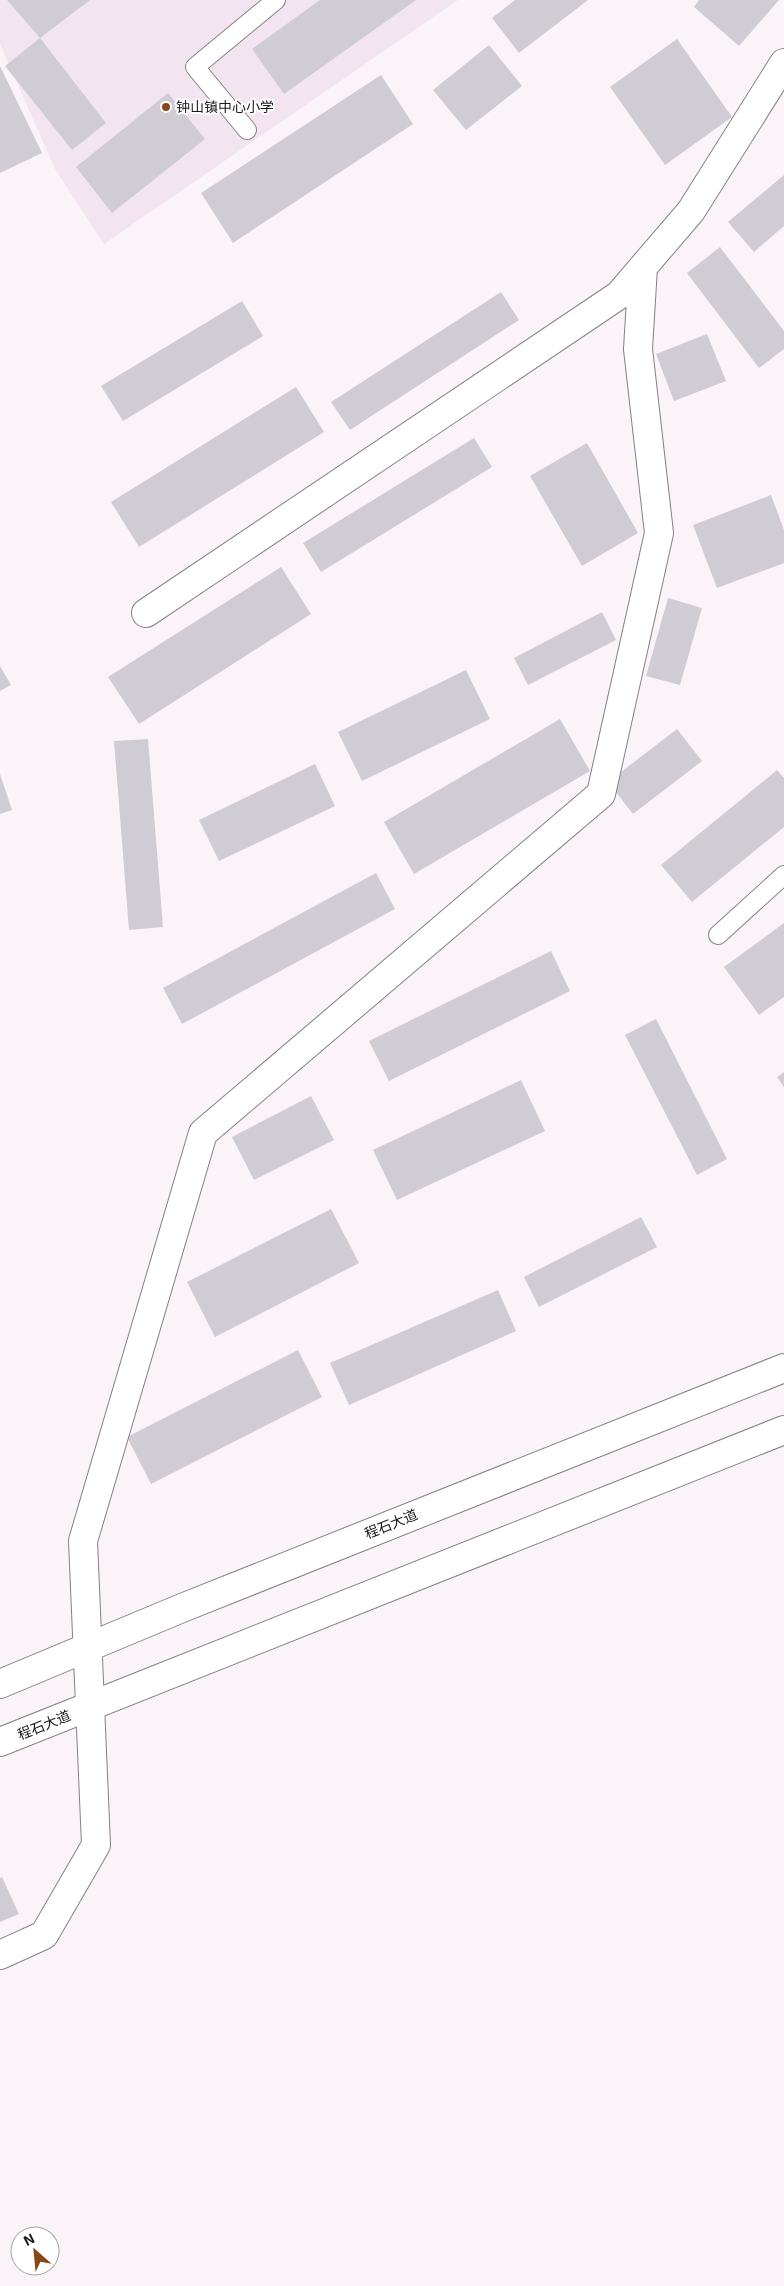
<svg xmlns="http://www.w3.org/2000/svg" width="784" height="2286" font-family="'Exo 2','Noto Sans SC',sans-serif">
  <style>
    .built { fill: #f2e5f0 }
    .building { fill: #cfccd3 }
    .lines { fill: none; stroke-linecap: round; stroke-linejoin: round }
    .lane-casing { stroke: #868186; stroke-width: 20 }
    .street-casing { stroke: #868186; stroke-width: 30 }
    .secondary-casing { stroke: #868186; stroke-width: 30 }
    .lane { stroke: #fff; stroke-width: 18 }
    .street { stroke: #fff; stroke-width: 28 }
    .secondary { stroke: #fff; stroke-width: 28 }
    .poi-dot { fill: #894616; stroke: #fff; stroke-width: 2 }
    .labels { text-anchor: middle; stroke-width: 4; stroke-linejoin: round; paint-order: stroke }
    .poi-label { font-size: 14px; fill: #1a1819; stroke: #fff; text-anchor: start }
    .street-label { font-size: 14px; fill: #1a1819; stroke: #fff }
  </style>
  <rect width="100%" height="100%" fill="#faf4f9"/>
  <path class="built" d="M0 0H458L104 244 55 169 0 44Z"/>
  <path class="building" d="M7 0H90L40 38 106 123 72 150 5 66 40 38Z
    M320 0H416L284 94 252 49Z
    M515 0H588L519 53 492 18Z
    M699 0H779L739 46 694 7Z
    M677 39 732 117 665 165 610 87Z
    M489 45 522 86 466 130 433 90Z
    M0 66 42 153 0 173Z
    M381 75 413 124 233 243 201 193Z
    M168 93 205 139 112 213 76 167Z
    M784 175V226L754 252 728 222Z
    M720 247 784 331V349L759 368 687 273Z
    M501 292 519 320 350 430 331 402Z
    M242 301 263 336 123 421 101 386Z
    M707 334 726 381 674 401 656 354Z
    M296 387 324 432 139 547 111 502Z
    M474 438 492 467 321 572 303 543Z
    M587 443 638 533 582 566 530 476Z
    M771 495 784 530V563L717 588 693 525Z
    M281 567 311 614 139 724 108 677Z
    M668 598 702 608 680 685 646 676Z
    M602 612 616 640 528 685 514 658Z
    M0 666 11 685 0 691Z
    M466 670 490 719 362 781 338 732Z
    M560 719 590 771 414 874 384 822Z
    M677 729 702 761 633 814 608 782Z
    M148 739 163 927 129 930 114 741Z
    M315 764 335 806 219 861 199 820Z
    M777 770 784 778V827L692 902 661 865Z
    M0 774 12 810 0 814Z
    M376 873 395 909 182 1024 163 988Z
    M784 923V997L759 1015 724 967Z
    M551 951 570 991 389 1081 369 1041Z
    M656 1019 727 1159 697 1175 625 1035Z
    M784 1072V1087L777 1077Z
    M521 1080 545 1131 397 1200 373 1150Z
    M311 1096 334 1140 254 1180 232 1137Z
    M331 1209 359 1263 215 1337 187 1282Z
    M641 1217 657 1247 539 1307 524 1277Z
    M498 1290 516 1331 349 1405 330 1363Z
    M298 1350 322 1397 151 1484 127 1437Z
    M2 1877 19 1914 0 1922V1878Z"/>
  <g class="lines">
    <defs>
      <path id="lane" d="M247 130 195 67 276 0
        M718 935 784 875"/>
      <path id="street" d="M146 613 619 295 691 211 784 63
        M0 1955 44 1935 96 1845 83 1541 203 1133 601 794 659 533 638 349 643 267"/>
      <path id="secondary" d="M0 1684 182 1608 784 1368
        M0 1742 784 1430"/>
    </defs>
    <use href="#lane" class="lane-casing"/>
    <use href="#street" class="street-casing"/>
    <use href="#secondary" class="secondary-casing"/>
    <use href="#lane" class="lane"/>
    <use href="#street" class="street"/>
    <use href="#secondary" class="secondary"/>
  </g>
  <circle class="poi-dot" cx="166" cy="107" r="5"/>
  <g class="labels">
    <g class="poi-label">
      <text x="176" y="112">钟山镇中心小学</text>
    </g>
    <g class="street-label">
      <text transform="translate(391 1524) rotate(-22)" y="5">程石大道</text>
      <text transform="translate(44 1725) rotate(-22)" y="5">程石大道</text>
    </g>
  </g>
  <g transform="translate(35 2251) rotate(333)"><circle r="24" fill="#ffffff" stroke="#a3a3a3"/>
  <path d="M0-4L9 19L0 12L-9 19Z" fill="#894616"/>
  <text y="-8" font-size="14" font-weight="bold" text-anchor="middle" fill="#1a1819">N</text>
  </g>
</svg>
